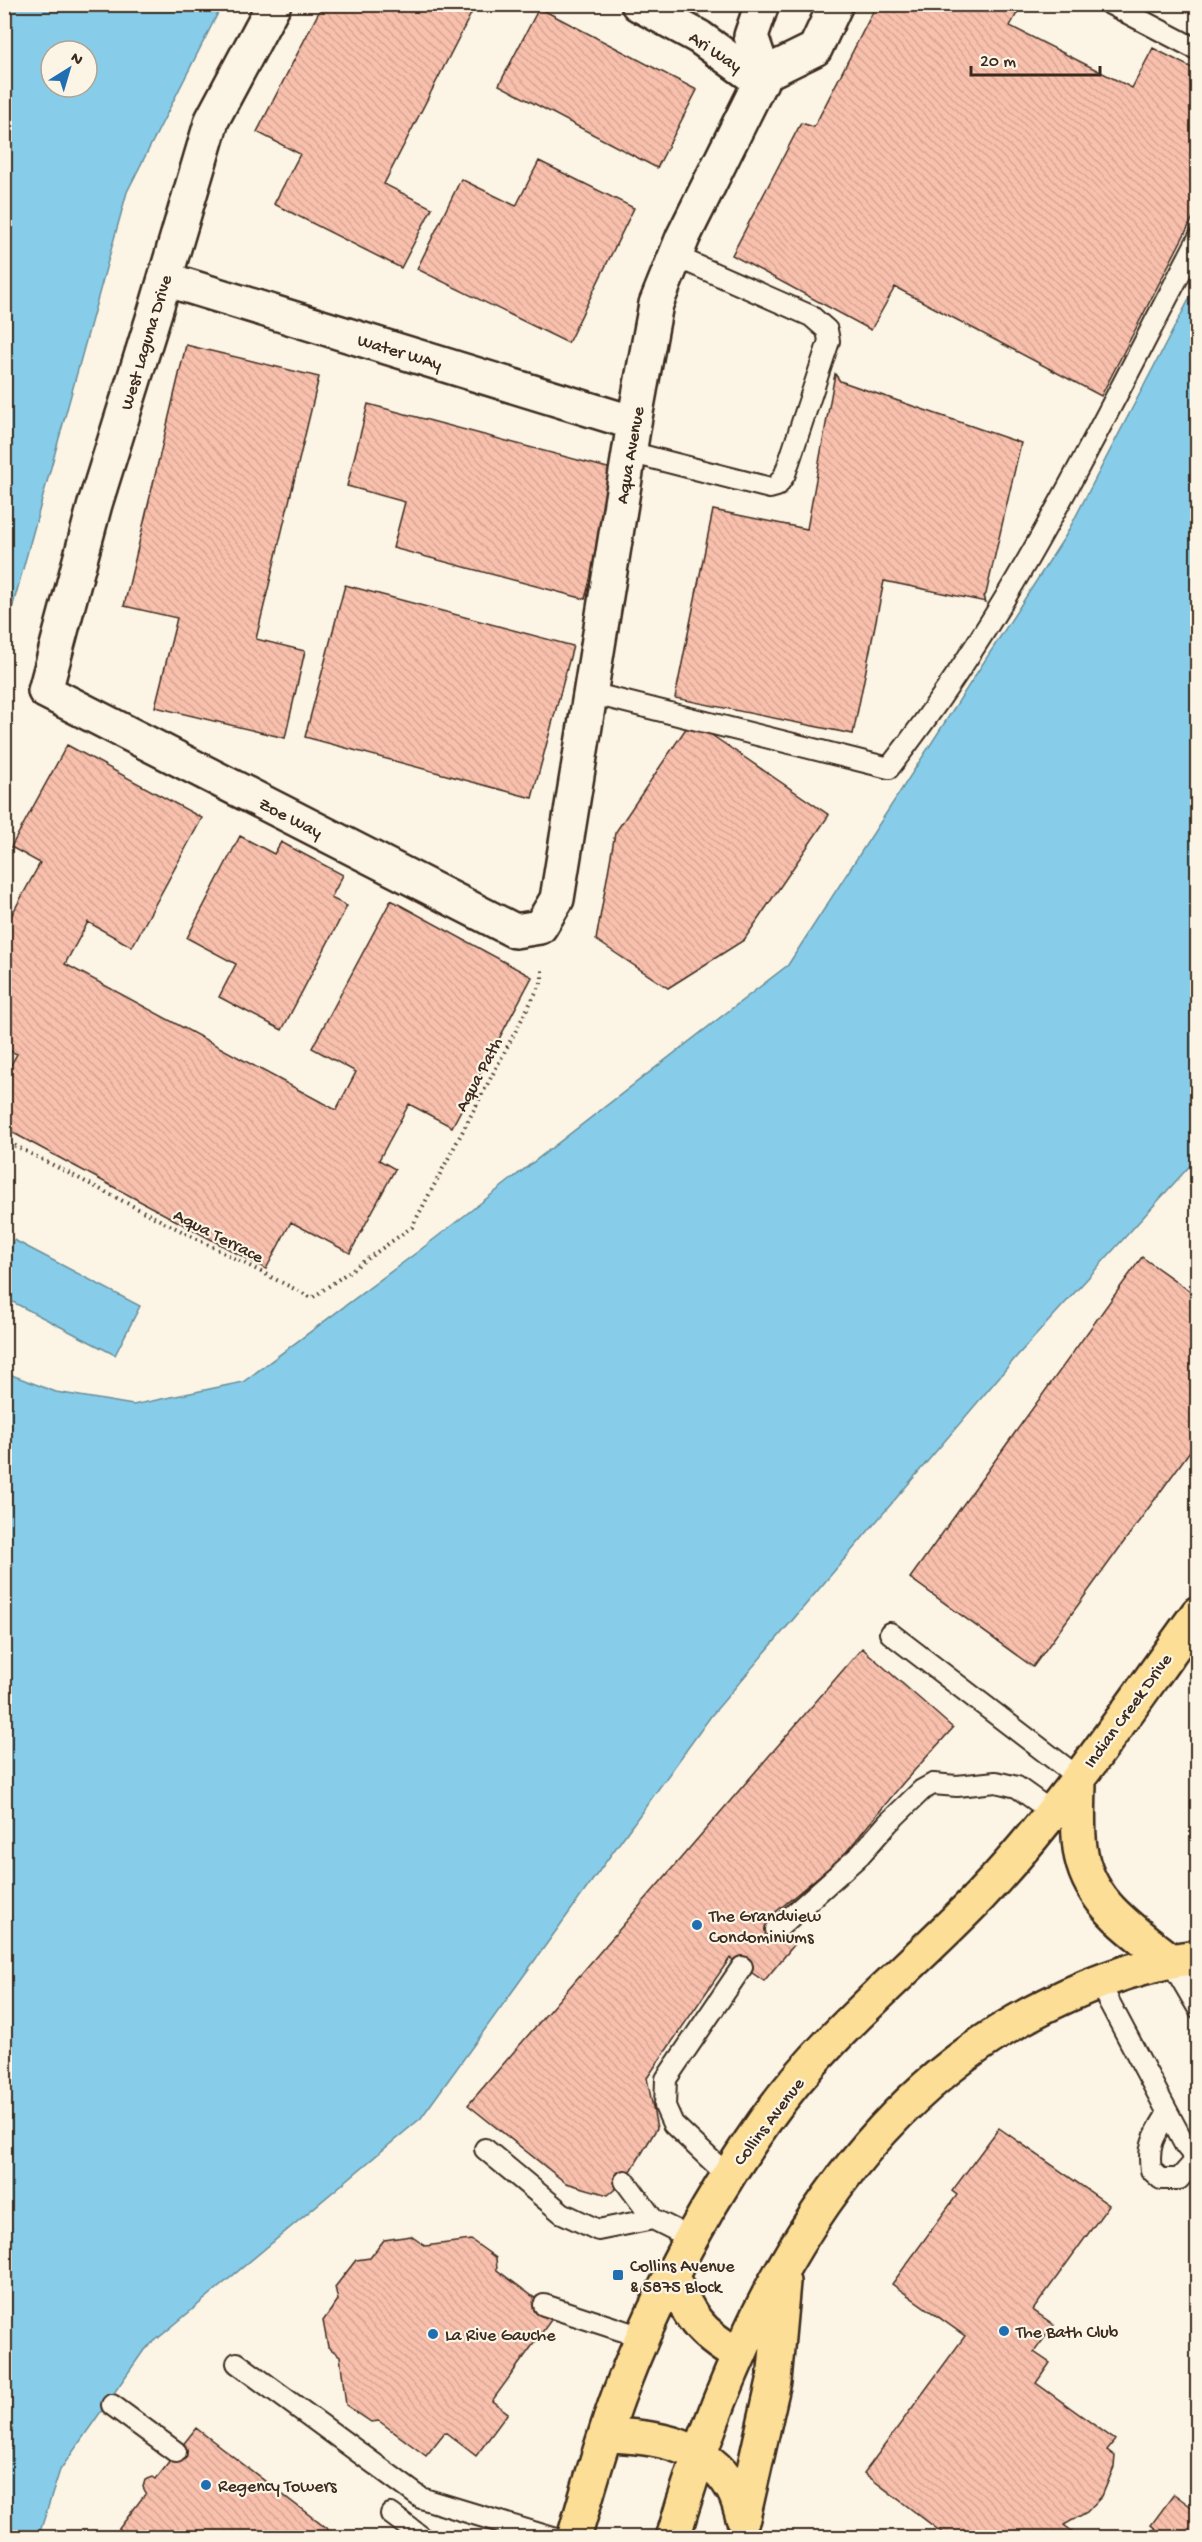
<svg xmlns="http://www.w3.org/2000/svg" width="1202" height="2542" font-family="'Gochi Hand',sans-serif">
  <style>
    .water { fill: #87cde9; stroke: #698c98; stroke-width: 1.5; fill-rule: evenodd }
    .building { fill: url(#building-back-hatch); stroke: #3b2a1e; stroke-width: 1.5 }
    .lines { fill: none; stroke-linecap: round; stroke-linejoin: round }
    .service-casing { stroke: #3b2a1e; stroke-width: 24 }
    .minor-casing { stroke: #3b2a1e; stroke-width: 38 }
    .primary-casing { stroke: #3b2a1e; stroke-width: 38 }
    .path { stroke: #3b2a1e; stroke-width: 4; stroke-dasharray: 1.5 4.5; stroke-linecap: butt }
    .service { stroke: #fcf5e5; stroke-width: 20 }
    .minor { stroke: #fcf5e5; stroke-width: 33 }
    .primary { stroke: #fcde96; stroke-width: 33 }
    .poi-dot { fill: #1f6fb2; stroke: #fcf5e5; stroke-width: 2 }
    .labels { text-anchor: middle; stroke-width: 4.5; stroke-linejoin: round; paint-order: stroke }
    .street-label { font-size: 18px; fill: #3b2a1e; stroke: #fcf5e5 }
    .poi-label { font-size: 18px; fill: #3b2a1e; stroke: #fcf5e5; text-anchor: start }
  </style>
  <defs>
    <pattern id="building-back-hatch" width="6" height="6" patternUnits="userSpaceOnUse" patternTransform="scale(1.5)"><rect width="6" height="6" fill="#f8c0ad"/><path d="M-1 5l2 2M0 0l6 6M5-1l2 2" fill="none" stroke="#d6a594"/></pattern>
  </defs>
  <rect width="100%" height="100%" fill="#fcf5e5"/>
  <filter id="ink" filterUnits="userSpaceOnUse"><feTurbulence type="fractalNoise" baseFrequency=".0167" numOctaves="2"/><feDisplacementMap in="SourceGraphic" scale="12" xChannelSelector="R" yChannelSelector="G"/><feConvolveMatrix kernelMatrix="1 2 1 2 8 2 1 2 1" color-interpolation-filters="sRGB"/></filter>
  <g filter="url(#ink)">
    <path class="water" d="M5 4 222 5 127 192 5 634ZM51 51H87V87H51Z
      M1197 284V1158L1017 1356 711 1716 421 2118 144 2350 60 2470 38 2538 4 2537V1372L56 1392 133 1405 243 1382 420 1250 788 965 1066 535Z
      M14 1240 140 1306 115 1355 5 1298V1259Z"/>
    <path class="building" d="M323 4H476L384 184 432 208 401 268 274 204 300 154 257 132Z
      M877 4H1022L1010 26 1132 88 1153 48 1198 71V208L1101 396 895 287 871 330 732 255 801 123 814 127Z
      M539 8 697 90 657 168 499 85Z
      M539 161 634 208 568 343 417 269 461 179 516 206Z
      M186 345 319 377 256 639 305 651 285 738 155 707 177 618 124 606Z
      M835 374 840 381 1021 443 986 594 983 597 986 602 884 581 853 734 675 698 713 510 807 529Z
      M368 404 619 471 585 599 393 548 405 502 347 486Z
      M345 585 573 646 532 798 305 737Z
      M691 721 829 815 744 940 668 988 596 940 615 833Z
      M67 745 202 818 132 947 88 922 65 964 336 1110 356 1072 312 1048 391 900 532 977 452 1127 409 1104 379 1160 395 1169 350 1253 291 1222 266 1269 4 1128V1077L17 1054 4 1048V929L40 863 11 847Z
      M240 836 274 854 281 842 343 875 331 898 347 906 282 1030 219 997 236 964 187 938Z
      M1142 1257 1198 1297V1440L1033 1667 910 1578Z
      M862 1648 953 1728 903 1783 843 1856 765 1921 794 1945 764 1981 730 1958 647 2078 657 2128 625 2181 608 2195 566 2183 468 2105Z
      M999 2128 1109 2205 1033 2310 1054 2325 1034 2352 1050 2363 1036 2383 1115 2440 1107 2450 1115 2456 1114 2467 1102 2496 1087 2512 1064 2525 1081 2538H949L864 2473 965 2336 892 2284 957 2195 952 2191Z
      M411 2236 425 2246 471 2240 496 2258 497 2270 544 2305 539 2311 551 2320 492 2401 508 2413 476 2456 445 2432 426 2456 379 2421 371 2422 346 2405 340 2356 328 2347 323 2321 338 2300 335 2287 356 2260 370 2258 384 2240Z
      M196 2428 339 2538H112L146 2493 143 2487 145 2480 153 2477 156 2479Z
      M1174 2494 1198 2512V2538H1167L1151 2525Z"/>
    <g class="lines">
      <defs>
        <path id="service" d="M1110 4 1198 50
          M629 452 770 488 777 486 785 474 829 341 827 330 811 316 675 256
          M590 693 889 768C1015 608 1103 419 1198 239
          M890 1633 1079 1778
          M776 1930 860 1855 888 1823 922 1790 933 1784 957 1786 996 1782 1017 1787 1052 1812
          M1170 1960 1198 2008
          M1098 1981 1185 2145 1198 2161
          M1168 2113C1155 2134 1147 2145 1151 2170L1161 2179H1179L1196 2160
          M485 2149 562 2213 598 2230 653 2219
          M728 2176 673 2124 665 2106 666 2079 742 1967
          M625 2181 653 2219 691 2238
          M544 2305 642 2337
          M237 2363 421 2498 553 2538
          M112 2405 176 2452
          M391 2514 423 2538"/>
        <path id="minor" d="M274 4 212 120 155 312 95 504 45 691 515 931 540 927 557 899 634 423 656 304 683 237 764 74 751 36 762 4
          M638 4 699 37 761 82
          M764 74 815 49 836 4
          M165 279 634 423"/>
        <path id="primary" d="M1079 1778C1079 1801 1077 1825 1080 1848 1087 1902 1131 1929 1170 1960
          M671 2275C690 2317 698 2332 738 2355
          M605 2435C652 2436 706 2443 732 2488 738 2497 740 2508 743 2518
          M743 2518 774 2381 783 2282
          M574 2538C588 2491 601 2443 618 2397 655 2299 704 2207 764 2122 824 2036 908 1971 980 1896 1062 1810 1128 1709 1198 1613
          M673 2538C734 2327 842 2106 1047 2005 1095 1981 1144 1963 1198 1957"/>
      </defs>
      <use href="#service" class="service-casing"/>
      <use href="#minor" class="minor-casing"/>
      <use href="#primary" class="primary-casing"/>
      <path class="path" d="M4 1140 312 1298 412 1227 542 981V966"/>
      <use href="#service" class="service"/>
      <use href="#minor" class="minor"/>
      <use href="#primary" class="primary"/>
    </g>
  </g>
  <g class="poi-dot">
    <circle cx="697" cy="1925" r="6"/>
    <rect x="612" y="2269" width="12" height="12" rx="3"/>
    <circle cx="1004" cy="2331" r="6"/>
    <circle cx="433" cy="2334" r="6"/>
    <circle cx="206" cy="2485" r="6"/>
  </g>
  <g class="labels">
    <g class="street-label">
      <text transform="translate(716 51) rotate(34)" y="6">Ari Way</text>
      <text transform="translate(145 342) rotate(-73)" y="6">West Laguna Drive</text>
      <text transform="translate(400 351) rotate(17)" y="6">Water WAy</text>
      <text transform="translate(629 455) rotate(-80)" y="6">Aqua Avenue</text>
      <text transform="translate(291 817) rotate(27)" y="6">Zoe Way</text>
      <text transform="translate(478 1074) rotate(-62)" y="6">Aqua Path</text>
      <text transform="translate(219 1235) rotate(27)" y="6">Aqua Terrace</text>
      <text transform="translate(1127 1710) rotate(-54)" y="6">Indian Creek Drive</text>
      <text transform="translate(768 2121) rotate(-53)" y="6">Collins Avenue</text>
    </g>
    <g class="poi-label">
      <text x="709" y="1921">The Grandview<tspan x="709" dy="21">Condominiums</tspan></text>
      <text x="630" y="2271">Collins Avenue<tspan x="630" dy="21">&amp; 5875 Block</tspan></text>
      <text x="1016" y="2337">The Bath Club</text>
      <text x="445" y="2340">La Rive Gauche</text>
      <text x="218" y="2491">Regency Towers</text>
    </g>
  </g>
  <rect width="1202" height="2542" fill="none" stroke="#fcf5e5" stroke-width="24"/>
  <rect x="12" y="12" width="1178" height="2518" fill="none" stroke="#3b2a1e" stroke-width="2" filter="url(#ink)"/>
  <g transform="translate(69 69) rotate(37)"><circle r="28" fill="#fcf5e5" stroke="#afa495" stroke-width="1.5"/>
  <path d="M0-4.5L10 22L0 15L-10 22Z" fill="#1f6fb2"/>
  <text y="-9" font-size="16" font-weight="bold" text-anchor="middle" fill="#3b2a1e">N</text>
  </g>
  <path d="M971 66v9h129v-9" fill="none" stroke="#3b2a1e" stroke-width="3"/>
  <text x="980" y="66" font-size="18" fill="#3b2a1e" stroke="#fcf5e5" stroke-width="4.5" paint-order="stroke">20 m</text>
</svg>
